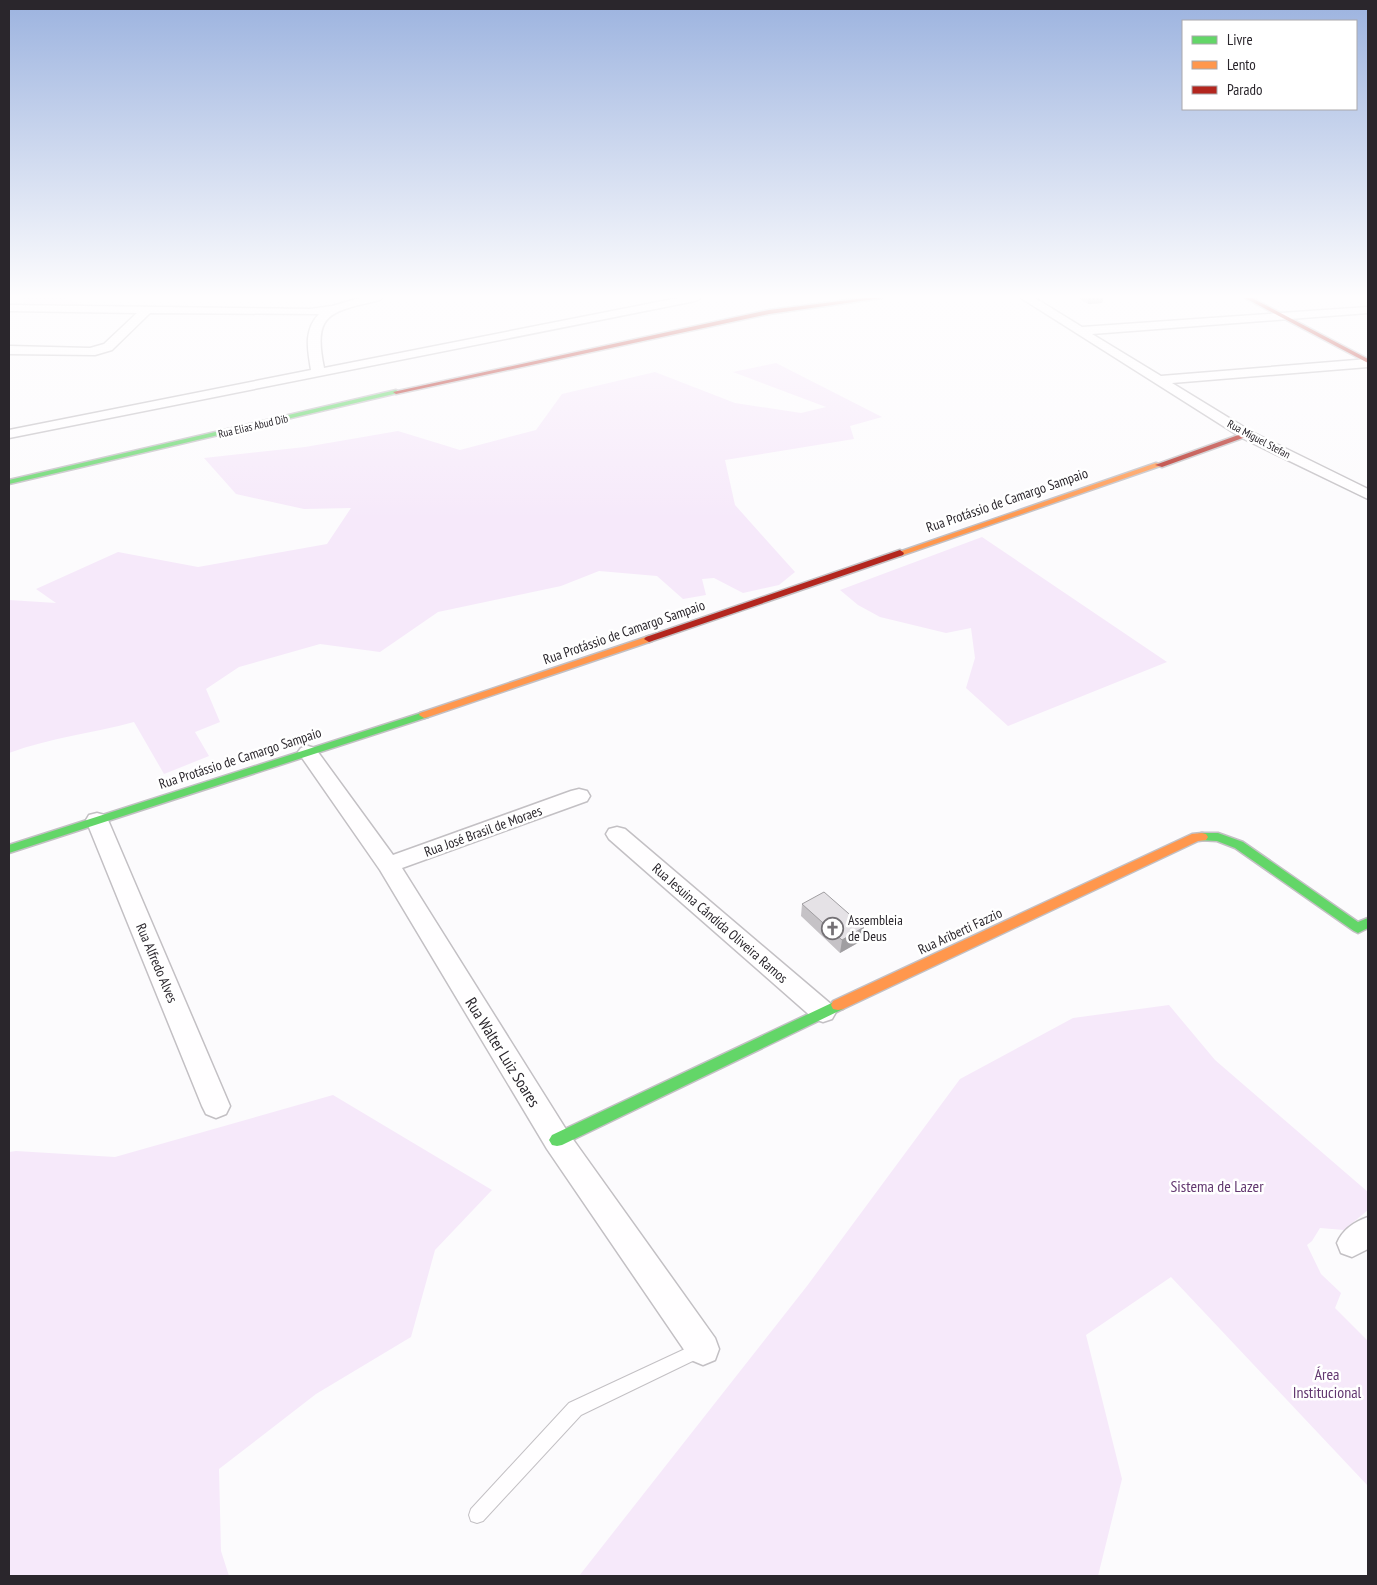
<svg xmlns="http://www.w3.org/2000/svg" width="1377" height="1585" font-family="'PT Sans Narrow',sans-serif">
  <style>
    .green { fill: #f6e9fa }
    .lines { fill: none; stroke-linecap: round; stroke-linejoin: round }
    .lane-casing { stroke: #c3c0c4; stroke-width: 2 }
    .street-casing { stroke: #c3c0c4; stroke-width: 3 }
    .fast-casing { stroke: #c3c0c4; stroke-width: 3 }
    .slow-casing { stroke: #c3c0c4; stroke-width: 3 }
    .jam-casing { stroke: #c3c0c4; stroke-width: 3 }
    .lane { fill: #fffeff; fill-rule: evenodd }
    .street { fill: #fffeff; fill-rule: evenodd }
    .fast { fill: #63d668; fill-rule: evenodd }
    .slow { fill: #ff974d; fill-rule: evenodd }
    .jam { fill: #b3261e; fill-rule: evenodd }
    .wall { fill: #c5c2c6 }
    .shaded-wall { fill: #a09ea1 }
    .building { fill: #e5e2e6; stroke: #a09ea1 }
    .labels { text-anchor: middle; stroke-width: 5; stroke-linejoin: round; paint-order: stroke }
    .far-street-label { font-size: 11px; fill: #2a262c; stroke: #fff }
    .street-label { font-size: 14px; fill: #2a262c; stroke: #fff }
    .poi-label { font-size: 14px; fill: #2a262c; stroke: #fff; text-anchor: start }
    .near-street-label { font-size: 16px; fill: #2a262c; stroke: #fff }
    .near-park-label { font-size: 16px; fill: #62376f; stroke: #fff }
  </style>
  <rect width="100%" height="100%" fill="#fcfbfd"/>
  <path class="green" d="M23 298H64L84 305 25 303Z
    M776 363 882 417 850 426 854 439 725 460 735 505 795 572 779 585 743 593 714 578 702 579 706 595 683 599 657 576 599 571 561 586 438 612 380 652 320 644 239 667 206 689 220 722 195 732 209 756 164 774 134 722C93 733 49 738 9 753V600L56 603 36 589 118 552 198 567 327 544 351 508 304 509 236 494 204 458 305 447 398 431 460 450 536 430 562 394 655 372 735 403 801 413 826 407 733 372Z
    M982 537 1167 662 1008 726 966 688 975 658 971 628 946 633 880 617 858 605 840 590Z
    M1169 1005 1215 1060 1368 1192V1210L1344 1230 1320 1228 1312 1241 1307 1245 1321 1274 1341 1293 1335 1308 1368 1341V1486L1171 1277 1086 1335 1122 1479 1098 1576H579L807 1286 960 1079 1073 1018Z
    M333 1095 492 1190 435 1250 411 1337 316 1394 219 1469 221 1551 229 1576H9V1152L16 1151 115 1157Z"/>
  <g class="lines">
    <defs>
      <path id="lane" d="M700 1342 705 1345 708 1350 705 1355 581 1415 483 1521 477 1523 471 1521 469 1515 471 1509 569 1403Z"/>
      <path id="street" d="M360 298H382L380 300C332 312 312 311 324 368L678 298H701L695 301 9 438V430L311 370C308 350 303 331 319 314L150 313 112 350 95 355 9 354V346L90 348 104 344 137 313 9 311V305L310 309 332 306Z
        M1021 298H1035L1082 327 1368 307V313L1092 334 1161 376 1368 359V367L1172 383 1252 432 1368 489V499L1242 438Z
        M308 746 315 748 393 855 571 791 579 789 587 791 590 796 587 801 402 868 567 1131 715 1338 719 1349 715 1360 703 1365 691 1360 547 1149 380 870 298 752 301 748Z
        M97 813 105 815 108 820 230 1106 226 1114 216 1118 206 1114 202 1106 86 820 89 815Z
        M617 827 625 829 832 1005 836 1012 832 1019 823 1022 814 1019 609 839 606 834 609 829Z
        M1368 1217V1249L1352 1257 1341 1253 1337 1243C1343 1229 1354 1222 1368 1217Z"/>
      <path id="fast" d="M396 390 399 392 398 393 9 484V480Z
        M424 712 429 715 428 717 9 853V845Z
        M1202 833H1218L1243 842 1358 922 1368 918V928L1358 933 1354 931 1235 848 1217 841 1198 840 1196 837 1198 834Z
        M838 1000 843 1001 845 1005 843 1009 562 1145 557 1146 552 1145 549 1140 552 1135Z"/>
      <path id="slow" d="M1156 463 1163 465 903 555 900 556 896 553Z
        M649 636 654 639 652 641 428 717 424 718 419 715 420 713Z
        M1202 833 1206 834 1208 837 1206 840 1198 841 843 1009 838 1010 833 1009 831 1005 833 1001 1192 834Z"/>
      <path id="jam" d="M865 298H882L769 314 396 394 393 392 769 310Z
        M1245 298H1252L1368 359V363Z
        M1244 433 1251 435 1162 467 1155 465Z
        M900 550 904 553 903 555 652 641 649 642 644 639 646 637Z"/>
    </defs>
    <use href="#lane" class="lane-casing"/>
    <use href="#street" class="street-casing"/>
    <use href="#fast" class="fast-casing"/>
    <use href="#slow" class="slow-casing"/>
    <use href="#jam" class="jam-casing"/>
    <use href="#lane" class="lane"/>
    <use href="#street" class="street"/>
    <use href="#fast" class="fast"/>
    <use href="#slow" class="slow"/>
    <use href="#jam" class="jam"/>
  </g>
  <path class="wall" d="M1078 298H1103L1102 303 1088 304Z
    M802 904 863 940 840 953 801 916Z"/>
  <path class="shaded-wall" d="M1089 298H1103L1102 303 1088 304Z
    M864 927 863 940 840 953 842 940Z"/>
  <path class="building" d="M824 892 864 927 842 940 802 904Z"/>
  <linearGradient id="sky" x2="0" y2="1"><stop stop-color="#9cb3df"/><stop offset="0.57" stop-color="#fefdfe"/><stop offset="1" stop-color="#fefdfe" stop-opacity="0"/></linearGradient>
  <rect width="1377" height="520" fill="url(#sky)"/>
  <defs>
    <symbol id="church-ring" viewBox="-11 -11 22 22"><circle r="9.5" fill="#fff" stroke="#747175" stroke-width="1.5"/><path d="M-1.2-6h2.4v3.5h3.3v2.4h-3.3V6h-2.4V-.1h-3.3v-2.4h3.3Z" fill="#747175"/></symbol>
  </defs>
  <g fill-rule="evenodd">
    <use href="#church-ring" x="820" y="916" width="25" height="25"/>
  </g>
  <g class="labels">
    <g class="far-street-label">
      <text transform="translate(253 426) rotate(-13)" y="4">Rua Elias Abud Dib</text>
      <text transform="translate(1259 439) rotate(28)" y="4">Rua Miguel Stefan</text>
    </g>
    <g class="street-label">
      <text transform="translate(1007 500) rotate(-19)" y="5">Rua Protássio de Camargo Sampaio</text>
      <text transform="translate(624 632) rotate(-19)" y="5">Rua Protássio de Camargo Sampaio</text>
      <text transform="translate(240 758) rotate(-18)" y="5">Rua Protássio de Camargo Sampaio</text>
      <text transform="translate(483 831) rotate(-20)" y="5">Rua José Brasil de Moraes</text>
      <text transform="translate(720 923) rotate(41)" y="5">Rua Jesuina Cândida Oliveira Ramos</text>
      <text transform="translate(960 931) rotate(-25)" y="5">Rua Ariberti Fazzio</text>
      <text transform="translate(157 963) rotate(67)" y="5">Rua Alfredo Alves</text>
    </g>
    <g class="poi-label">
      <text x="848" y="925">Assembleia<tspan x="848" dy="16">de Deus</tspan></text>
    </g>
    <g class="near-street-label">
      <text transform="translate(503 1052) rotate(58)" y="6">Rua Walter Luiz Soares</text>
    </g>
    <g class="near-park-label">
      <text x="1217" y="1192">Sistema de Lazer</text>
      <text x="1327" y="1380">Área<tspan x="1327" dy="18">Institucional</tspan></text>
    </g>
  </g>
  <rect width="1377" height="1585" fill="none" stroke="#2a262c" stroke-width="20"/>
  <rect x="1182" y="20" width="175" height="90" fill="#ffffff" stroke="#aaa8ab"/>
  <rect x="1192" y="36" width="25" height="8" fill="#63d668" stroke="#aaa8ab"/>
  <text x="1227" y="45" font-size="15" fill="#2a262c">Livre</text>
  <rect x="1192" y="61" width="25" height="8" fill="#ff974d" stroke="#aaa8ab"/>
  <text x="1227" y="70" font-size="15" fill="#2a262c">Lento</text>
  <rect x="1192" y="86" width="25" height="8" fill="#b3261e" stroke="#aaa8ab"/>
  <text x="1227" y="95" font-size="15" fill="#2a262c">Parado</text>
</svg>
